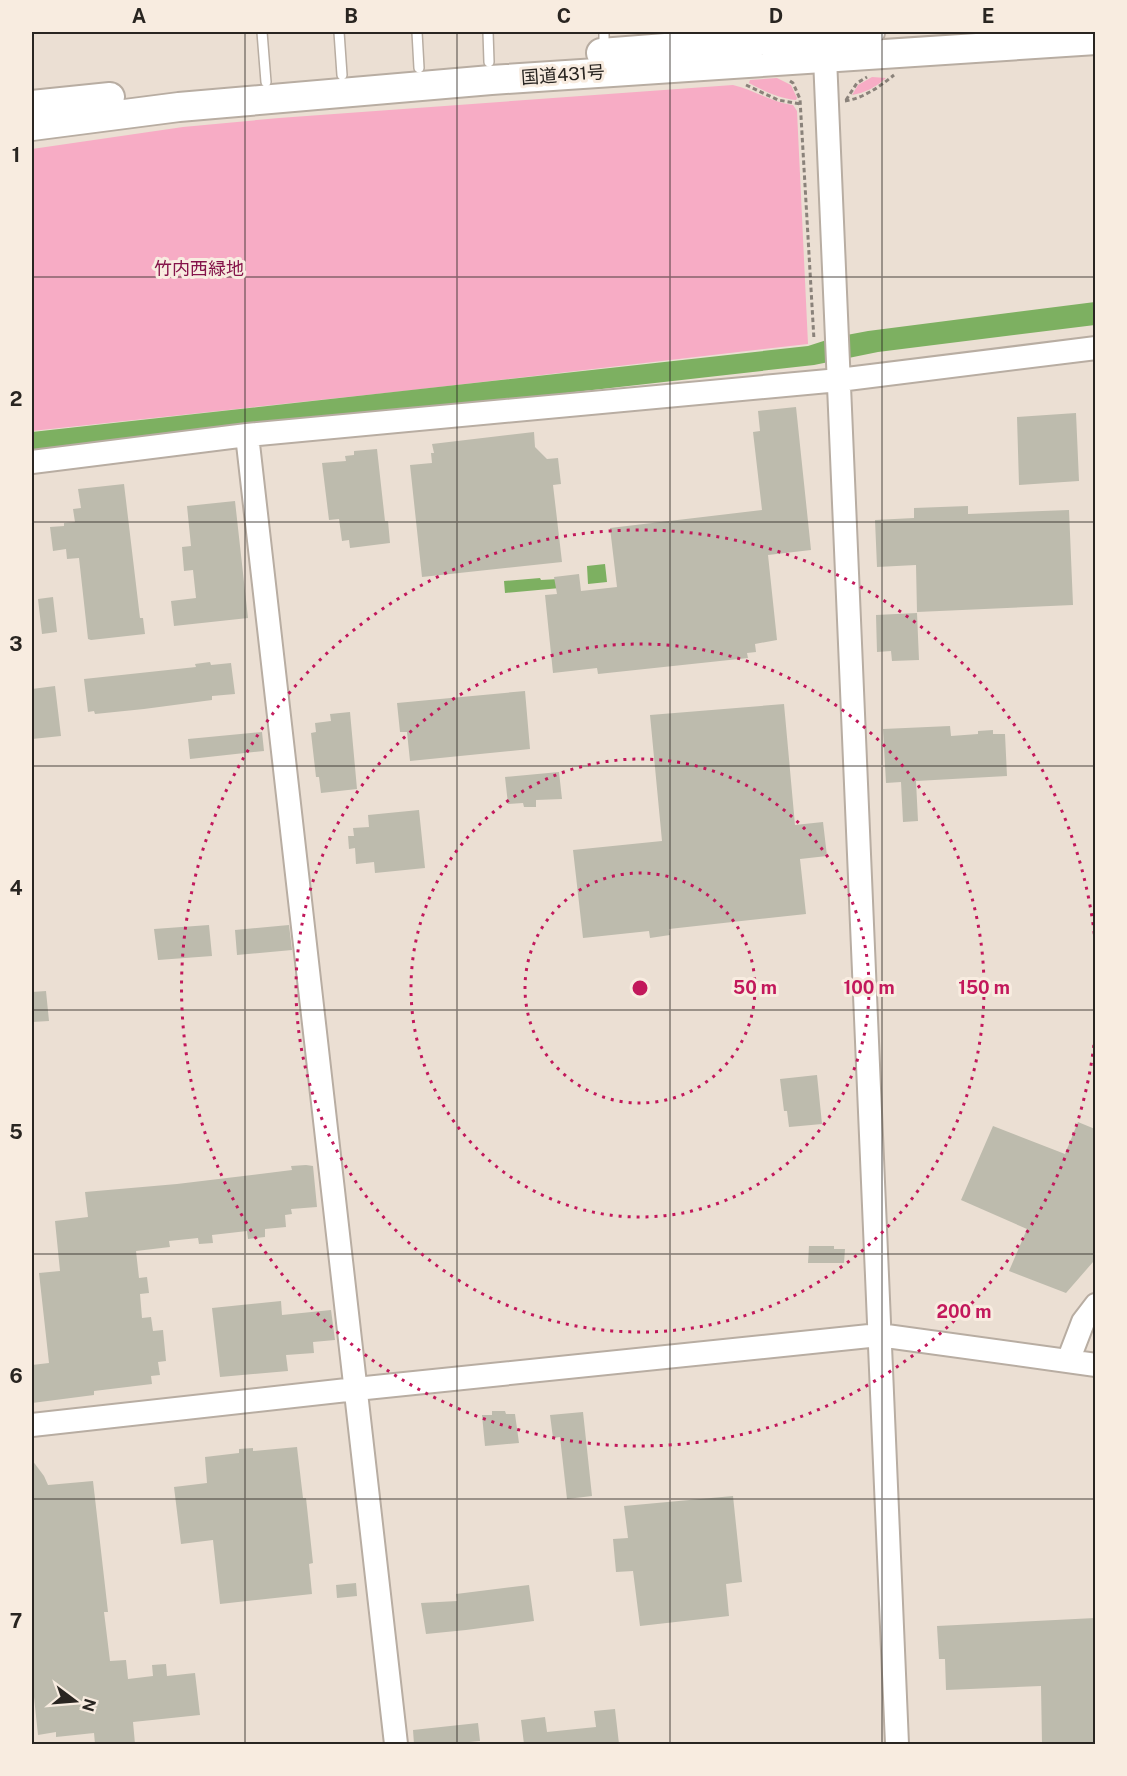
<svg xmlns="http://www.w3.org/2000/svg" width="1127" height="1776" font-family="'Public Sans','Noto Sans JP',sans-serif">
  <style>
    .green { fill: #f7acc5 }
    .water { fill: #7db061 }
    .building { fill: #bdbbad }
    .lines { fill: none; stroke-linecap: round; stroke-linejoin: round }
    .service-casing { stroke: #b8ada2; stroke-width: 12 }
    .tertiary-casing { stroke: #b8ada2; stroke-width: 26 }
    .trunk-casing { stroke: #b8ada2; stroke-width: 32 }
    .path { stroke: #8a827a; stroke-width: 3; stroke-dasharray: 4.5 3; stroke-linecap: butt }
    .service { stroke: #fff; stroke-width: 9 }
    .tertiary { stroke: #fff; stroke-width: 22 }
    .trunk { stroke: #fff; stroke-width: 28 }
    .grid { fill: none; stroke: #292521; stroke-width: 1.5; stroke-opacity: 0.55 }
    .ring { fill: none; stroke: #c2185b; stroke-width: 3; stroke-dasharray: 3 6 }
    .labels { text-anchor: middle; stroke-width: 6; stroke-linejoin: round; paint-order: stroke }
    .street-label { font-size: 18px; fill: #292521; stroke: #f8ece0 }
    .park-label { font-size: 18px; fill: #85144a; stroke: #f8ece0 }
    .centre { fill: #c2185b; stroke: #f8ece0; stroke-width: 3 }
    .ring-label { font-size: 18px; text-anchor: middle; font-weight: bold; fill: #c2185b; stroke: #f8ece0; stroke-width: 6; stroke-linejoin: round; paint-order: stroke }
    .neatline { fill: none; stroke: #292521; stroke-width: 2 }
    .grid-label { font-size: 20px; text-anchor: middle; font-weight: bold; fill: #292521 }
  </style>
  <rect width="100%" height="100%" fill="#ebdfd3"/>
  <path class="green" d="M872 77 886 78C876 87 865 93 852 95L858 85Z
    M777 78 791 85 797 98 796 100C778 98 764 91 749 83L750 80Z
    M733 85C754 90 771 102 793 105L797 111 808 344 413 390 32 431V149L183 127 279 118Z"/>
  <path class="water" d="M1095 302V325L878 352 814 365 32 453V432L808 346 836 337 868 331Z
    M605 564 607 582 588 584 587 566Z
    M540 578 541 580 559 579 560 588 505 593 504 581Z"/>
  <path class="building" d="M796 407 811 550 768 555 777 640 755 644 756 652 747 653 748 658 598 674 597 668 553 673 545 595 557 594 554 577 579 574 581 591 617 587 610 528 762 510 753 432 760 431 758 411Z
    M1076 413 1079 481 1019 485 1017 417Z
    M534 432 535 447 547 459 558 458 561 484 553 485 562 562 422 577 410 465 432 463 431 453H434L432 444Z
    M377 449 385 521H388L390 543 350 548 349 540 342 541 339 519 329 520 322 463 346 461 345 456 354 455V451Z
    M124 484 140 618H143L145 634 91 640 88 639 79 558 67 559 66 549 53 551 50 527 64 526V523L75 522 73 509 81 508 78 489Z
    M235 501 248 618 174 626 171 601 196 598 193 570 184 571 182 547 191 546 187 506Z
    M968 506V514L1069 510 1073 605 917 612 916 565 877 567 875 520 914 518V508Z
    M53 597 57 632 42 634 38 599Z
    M917 613 919 660 892 661 891 651 877 652 876 615Z
    M210 662 211 665 231 663 235 694 212 696V700L144 709 95 714 94 711 88 712 84 679 196 667 195 664Z
    M55 686 61 736 32 739V689Z
    M525 691 530 749 410 761 407 732H400L397 703Z
    M784 704 795 825 823 822 827 856 800 859 806 914 669 929 670 935 650 938 649 931 583 938 573 850 662 841 650 715Z
    M350 712 357 789 321 793 319 777H316L311 733 316 732 315 723 331 721 330 714Z
    M950 726 951 736 978 734V731L993 730V734H1005L1007 776 916 781 918 821 903 822 901 782 886 783 883 729Z
    M262 732 264 751 190 759 188 739Z
    M559 772 562 799 536 800V807H524L523 803 508 804 505 777Z
    M419 810 425 868 375 873 374 862 356 864 355 848 349 849 348 836H354L353 828 369 827 368 815Z
    M209 925 212 956 158 960 154 929Z
    M289 925 292 950 237 955 235 930Z
    M46 991 49 1021 32 1022V992Z
    M817 1075 822 1124 789 1127 787 1111H784L780 1079Z
    M1078 1122 1095 1129V1256L1093 1262 1066 1293 1009 1271 1027 1229 961 1200 993 1126 1065 1154Z
    M306 1165 313 1166 317 1207 291 1209 292 1214 285 1215 286 1227 265 1229V1237L248 1239 247 1231 212 1235 213 1243 199 1244 198 1238 169 1241 170 1247 136 1251 139 1278 147 1277 149 1293 140 1294 142 1318 151 1317 153 1331 163 1330 166 1361 158 1362 160 1375 151 1376 152 1384 94 1391V1395L32 1403V1365L49 1363 39 1273 60 1271 55 1221 88 1217 85 1192 177 1184 292 1170 291 1166Z
    M809 1246H834V1249H845L844 1263H808Z
    M281 1301 282 1315 331 1310 335 1340 313 1342 314 1353 286 1355 288 1371 220 1377 212 1308Z
    M492 1411H505L506 1414H515L519 1443 485 1446 482 1415H492Z
    M583 1412 592 1496 567 1499 560 1437 553 1438 550 1415Z
    M297 1447 303 1498H306L313 1563 309 1564 312 1594 220 1604 213 1540 181 1544 174 1487 207 1483 205 1457 239 1453V1449L253 1448V1451Z
    M32 1460 44 1476 48 1485 93 1481 108 1612H104L110 1661 126 1660 128 1679 153 1676 152 1665 166 1664 167 1676 195 1673 200 1715 133 1722 135 1744H95L94 1733 56 1737V1732L38 1735 32 1678H34L32 1660Z
    M733 1496 742 1582 726 1584 729 1616 640 1626 633 1571 616 1572 613 1539 628 1538 624 1506Z
    M356 1583 357 1596 337 1598 336 1585Z
    M529 1585 534 1621 466 1630 426 1634 421 1603 457 1601 456 1594Z
    M1095 1618V1744H1042L1041 1686 946 1690 945 1659H939L937 1626Z
    M615 1709 619 1744H524L521 1720 545 1717 547 1732 596 1727 594 1711Z
    M478 1723 480 1741 448 1744H414L413 1730Z"/>
  <g class="lines">
    <defs>
      <path id="service" d="M262 32 266 82
        M339 32 342 75
        M417 32 419 68
        M488 32 489 62
        M604 32V51"/>
      <path id="tertiary" d="M825 58 897 1744
        M247 435 396 1744
        M32 462 247 435 839 380 1096 348
        M1068 1361 1083 1322 1096 1305
        M32 1425 356 1389 879 1335 1096 1365"/>
      <path id="trunk" d="M601 53 870 32
        M32 105 110 97
        M32 126 179 107 491 80 1096 40"/>
    </defs>
    <use href="#service" class="service-casing"/>
    <use href="#tertiary" class="tertiary-casing"/>
    <use href="#trunk" class="trunk-casing"/>
    <path class="path" d="M790 81 793 83 800 99 814 340
      M746 85 778 100 801 104
      M846 100 857 83 867 77
      M845 101C864 98 879 87 894 75"/>
    <use href="#service" class="service"/>
    <use href="#tertiary" class="tertiary"/>
    <use href="#trunk" class="trunk"/>
  </g>
  <path class="grid" d="M245 32V1744M457 32V1744M670 32V1744M882 32V1744M32 277H1096M32 522H1096M32 766H1096M32 1010H1096M32 1254H1096M32 1499H1096"/>
  <g class="ring">
    <circle cx="640" cy="988" r="115"/>
    <circle cx="640" cy="988" r="229"/>
    <circle cx="640" cy="988" r="344"/>
    <path d="M1095 1036A458 458 0 1 1 1095 940"/>
  </g>
  <g class="labels">
    <g class="street-label">
      <text transform="translate(563 75) rotate(-4)" y="6">国道431号</text>
    </g>
    <g class="park-label">
      <text x="199" y="275">竹内西緑地</text>
    </g>
  </g>
  <circle cx="640" cy="988" r="9" class="centre"/>
  <g class="ring-label">
    <text x="755" y="994">50 m</text>
    <text x="869" y="994">100 m</text>
    <text x="984" y="994">150 m</text>
    <text x="964" y="1318">200 m</text>
  </g>
  <rect width="1127" height="1776" fill="none" stroke="#f8ece0" stroke-width="66"/>
  <g transform="translate(75 1701) rotate(106)" stroke="#f8ece0" stroke-width="4.5" paint-order="stroke">
  <path d="M0-4.5L10 22L0 15L-10 22Z" fill="#292521"/>
  <text y="-9" font-size="16" font-weight="bold" text-anchor="middle" fill="#292521">N</text>
  </g>
  <rect x="33" y="33" width="1061" height="1710" class="neatline"/>
  <g class="grid-label">
    <text x="139" y="23">A</text>
    <text x="351" y="23">B</text>
    <text x="564" y="23">C</text>
    <text x="776" y="23">D</text>
    <text x="988" y="23">E</text>
    <text x="16" y="162">1</text>
    <text x="16" y="406">2</text>
    <text x="16" y="651">3</text>
    <text x="16" y="895">4</text>
    <text x="16" y="1139">5</text>
    <text x="16" y="1383">6</text>
    <text x="16" y="1628">7</text>
  </g>
</svg>
